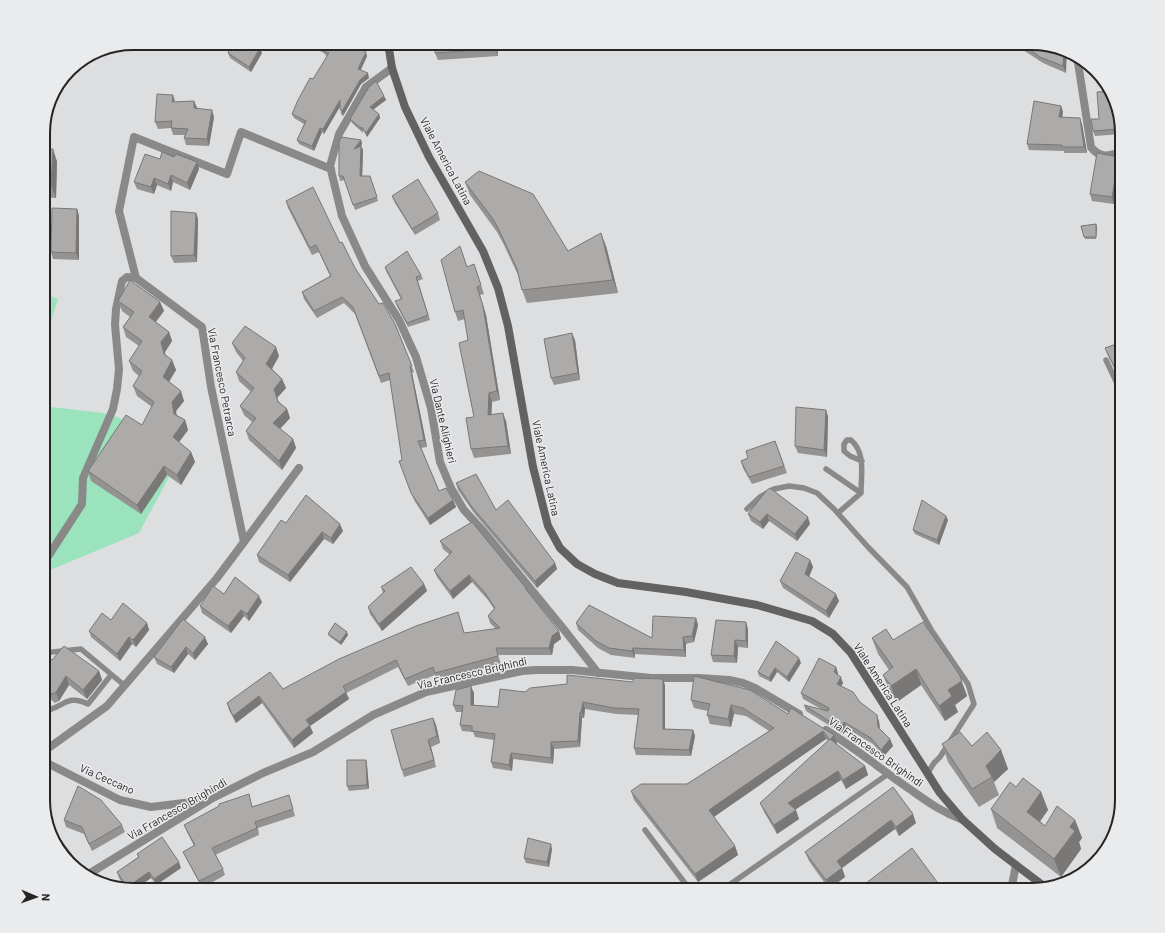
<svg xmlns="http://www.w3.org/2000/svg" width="1165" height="933" font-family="Barlow,sans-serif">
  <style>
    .green { fill: #9be3bd }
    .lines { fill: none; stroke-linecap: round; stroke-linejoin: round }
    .lane { stroke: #8a898a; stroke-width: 5.5 }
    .street { stroke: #8a898a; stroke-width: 8 }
    .secondary { stroke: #636162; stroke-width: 8 }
    .wall { fill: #959392 }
    .shaded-wall { fill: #797877 }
    .building { fill: #adabaa; stroke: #797877 }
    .labels { text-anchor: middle; stroke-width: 3; stroke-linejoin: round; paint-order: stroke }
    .street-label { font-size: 11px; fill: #252526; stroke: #eaebed }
    .rim { fill: none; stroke: #252526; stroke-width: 2 }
  </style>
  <rect width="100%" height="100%" fill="#dddedf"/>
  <path class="green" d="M43 293 58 299 43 346Z
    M43 406 103 413 120 418 136 428 148 460 169 477 139 533 43 573Z"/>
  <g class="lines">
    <path class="lane" d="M1106 360 1122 394
      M826 469 861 493
      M747 509 760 497 774 489 789 486 804 488 817 493 834 509 868 547 907 587 932 631 968 684 974 704 940 757 934 763 927 774
      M838 513 861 493C861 475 866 453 851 440H847L844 444V451L850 456 862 461
      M43 653 81 649 124 685
      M43 711C63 709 66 693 88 704L111 675
      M645 830 690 890
      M722 890 888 774"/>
    <path class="street" d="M1077 56 1091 147C1100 159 1109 156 1122 152
      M392 68 366 87 339 134 330 166 342 216 365 266 399 320 416 357 431 408 440 462 451 488 464 510 485 533 562 627 598 673
      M136 278 119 211 134 137 227 174 241 132 331 169
      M244 542 299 468
      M826 730C855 748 882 770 911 790 928 802 943 813 963 820
      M43 752 107 706 217 578 244 542 211 387 202 327 136 278 127 277 122 281 116 309 115 325 119 369 117 389 113 409 83 478 82 504 49 555 43 558
      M43 761 120 800 151 807 208 800
      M87 875 211 799 263 773 313 752 373 715 426 692 508 674 522 671 536 670H572L651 678H699L729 680 743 683 755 688 799 714
      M1011 890 1016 865"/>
    <path class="secondary" d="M388 43 392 68 405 107 429 157 483 251 498 288 508 326 533 467 548 526 560 548 577 564 595 574 618 583 686 592 757 605 812 621 833 634 851 653 940 793 963 820 995 849 1045 887"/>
  </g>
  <path class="wall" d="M303 43H355L354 45 367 56 361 70 369 78 361 84 343 116 341 114 340 107 324 134 322 132 314 151 299 144 297 140 304 124 294 118 292 114 327 56 325 55 324 53Z
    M497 43 498 56 438 60 435 53Z
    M1019 43H1032L1066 50V73L1043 63 1020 48Z
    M228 53H262L251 72 230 58Z
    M1110 91 1121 134 1095 136 1093 131 1099 119Z
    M384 96 386 100 373 110 379 114 380 118 367 137 363 130V133L352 123 350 119Z
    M194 101 197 108 214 117 209 146 186 145 184 138 185 135H173L171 128 158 129 155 122 175 102Z
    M1061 106 1063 112 1062 117 1082 124 1087 153H1064V151L1029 150 1027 144Z
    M43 134 48 146 47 149H53L57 162 56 198 43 197Z
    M361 140 362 144 361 146 363 150 362 176H370L378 201 355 210 345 180 340 181 339 176Z
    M174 157 197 162 199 169 190 190 173 182 171 191 157 185 154 194 137 189 134 182 160 159Z
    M1121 163 1119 173H1122V188L1118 187 1117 186 1114 204 1092 201 1090 194Z
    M465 182 568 251 606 246 618 293 527 303 522 290 518 275 504 245 497 232 470 195Z
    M392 196 438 213 440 220 415 235 395 203Z
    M286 201 340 243 355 268 379 304 395 324 414 372 412 373 427 447 421 448 439 491 453 500 456 507 430 525 414 500 399 461 402 460 390 380 381 383 355 314 344 303 317 318 304 299 302 292 330 276 319 252 312 255 288 208Z
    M77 209 79 216V260L53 259 51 252Z
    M196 213 198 219 197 262 174 263 171 256Z
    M1096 224 1097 227 1096 239H1085L1081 226Z
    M474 264 484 294 480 295 486 315 500 400 492 402 491 414 506 421 511 454 474 458 471 449 474 417 468 340 465 319 458 321 455 312 467 267Z
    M385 267 421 275 423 279 418 281 430 320 408 327 397 306 395 301 401 299 386 271Z
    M118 301 160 302 164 311 156 322 169 332 172 341 165 352V355L172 360 176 370 169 382 184 401 176 411V415L185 420 188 430 179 442 191 452 195 462 181 485 167 475 141 514 91 481 88 471 142 425 152 407 137 396 133 386 139 376 133 371 129 361 139 346 126 337 123 327 130 317 122 311Z
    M575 340 580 380 554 385 551 378Z
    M1122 342V384L1108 356 1105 348Z
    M232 343 279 356 272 369 282 379 286 388 277 398 279 402 287 409 290 418 280 429 293 439 296 448 282 470 249 440 246 431 252 422 244 415 240 406 251 392 239 381 236 372 243 361 236 352Z
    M826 410 828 417 827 457 798 453 795 446Z
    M775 441 787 473 752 484 743 468 741 461 748 458Z
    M456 483 496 510 555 563 557 569 537 588 474 513 458 490Z
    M767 490 810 524 797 541 769 521 763 529 751 521 748 514Z
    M948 520 939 545 915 534 913 530Z
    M286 523 343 531 333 544 324 539 290 582 259 562 257 555Z
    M440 541 527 591 559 631 561 639 554 644 552 655H498L501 664 437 680 435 675 408 686 398 667 346 693 349 699 310 726 313 733 294 748 262 703 236 723 229 710 227 703 283 689 465 633 496 629 490 623 488 616 494 609 488 600 472 582 453 599 437 577 434 570 450 555 443 549Z
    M810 560 813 567 809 577 839 601 829 618 783 588 780 581Z
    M424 584 427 591 382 631 370 614 368 607 383 593 381 587Z
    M262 602 249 621 244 616 231 633 202 613 200 606Z
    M696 618 698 625 694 642 686 644V657L635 654V658L611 655 598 648 578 630 576 623 652 638Z
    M183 619 208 644 195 660 188 654 174 673 157 664 154 657Z
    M111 620 147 623 149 630 136 647 132 644 120 661 91 637 89 631Z
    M748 629V648L738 647 737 663 713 662 711 655Z
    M328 634 348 635 341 645 329 636Z
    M872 638 893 640 959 674 967 696 955 705 958 712 945 721 921 685 897 702 889 690 883 675 889 670 878 654Z
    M43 654 52 660 99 671 102 680 87 699 69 685 59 701 55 703 47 696H43Z
    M801 663 789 682 777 672 771 682 759 676 758 672Z
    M836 667 838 674 837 675 843 683 841 686 860 702 879 721 880 729 890 739 893 746 884 756 873 744 846 728 843 734 806 711 804 705 823 710 803 699 801 693Z
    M633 682 665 685V729L693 730 695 736 691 756 636 755 634 748 638 715 616 714 585 709 584 718H582L580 747 554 749 553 764 513 759 512 771 493 768 491 762 494 740 475 737 473 732 462 731 460 725 462 712H456L453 705 474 693V705L498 707 525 692Z
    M691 700 788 714 834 735 837 743 836 744 865 766 868 775 846 789 841 780 795 810 799 819 777 834 764 812 760 803 828 741 826 739 714 817 735 846 738 855 698 882 634 800 631 791 687 784 769 731 746 716 734 714 731 727 710 724 707 715 708 711 694 708Z
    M433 718 436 725 440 743 431 747 436 767 404 777 402 770Z
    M942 744 972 746 1001 750 1008 769 994 782 999 795 979 807 948 762Z
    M366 760 367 765 369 789 349 791 347 786Z
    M893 787 916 823 899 836 895 829 842 868 845 877 829 889 809 861 805 852Z
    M1016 787 1041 792 1048 810 1040 821 1045 826 1075 820 1082 838 1079 842 1081 849 1061 877 997 828 991 809Z
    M249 794 252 806 291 802 295 816 258 828 259 835 215 855 223 869 225 875 202 888 186 858 183 852 194 846 187 832 184 825Z
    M64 820 122 825 125 832 92 851 84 834 66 827Z
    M552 849 549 867 526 863 524 858Z
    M137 854 181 868 156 885 151 878 134 890 126 889 119 878 117 872 138 857Z"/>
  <path class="shaded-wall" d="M351 43H355L352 48 350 44Z
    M495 43H497L498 56 495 49Z
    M260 48 262 53 251 72 249 67Z
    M1064 49 1067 50 1066 73 1063 66Z
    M366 52 367 56 359 73 358 69Z
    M368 73 369 78 361 84 343 116 342 111 360 80Z
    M173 95 175 101 172 102Z
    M384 96 386 100 371 111 370 107Z
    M340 100 341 104 324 134 323 129Z
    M194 101 197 108 196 115 194 108Z
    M1061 106 1063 112 1061 123 1059 117Z
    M212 110 214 117 209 146 207 139Z
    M379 114 380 118 367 137 366 133Z
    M1080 118 1082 124 1087 153 1084 147Z
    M1119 121 1121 128V134L1119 129Z
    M320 128 322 132 314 151 312 146Z
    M43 134 48 146 47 162 43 151Z
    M361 140 362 144 361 146 363 150 362 181 354 149Z
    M53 149 57 162 56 198 51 185Z
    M1119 157 1121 163 1118 181 1115 180 1117 186 1114 204 1112 197Z
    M197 162 199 169 190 190 187 183Z
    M171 175 173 182 171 191 168 184Z
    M154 178 157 185 154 194 151 187Z
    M77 209 79 216V260L76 253Z
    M196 213 198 219 197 262 194 255Z
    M1096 224 1097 227 1096 239Z
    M601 233 606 246 618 293 613 280Z
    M477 287 486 315 500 400 497 391Z
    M160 302 164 311 152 326 149 317Z
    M169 332 172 341 165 352 167 364 164 354 161 342Z
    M572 333 575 340 580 380 578 373Z
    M276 347 279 356 269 374 266 364Z
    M172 360 176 370 166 386 163 377Z
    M410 366 412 373 427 447 424 440Z
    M282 379 286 388 277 398 281 411 274 389Z
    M181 391 184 401 176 411 178 423 174 414 172 402Z
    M489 393 492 402 491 423 488 415Z
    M287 409 290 418 277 432 273 423Z
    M826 410 828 417 827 457 824 450Z
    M503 413 506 421 511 454 508 446Z
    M185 420 188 430 176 446 173 437Z
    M293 439 296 448 282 470 279 461Z
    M191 452 195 462 181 485 177 475Z
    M164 466 167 475 141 514 137 505Z
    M453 500 456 507 430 525 428 518Z
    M767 514 769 521 763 529 760 522Z
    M946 516 948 520 939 545 937 540Z
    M808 517 810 524 797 541 795 534Z
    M340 524 343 531 333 544 331 538Z
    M322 532 324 539 290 582 288 575Z
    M810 560 813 567 807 581 805 574Z
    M555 563 557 569 537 588 535 581Z
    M469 575 472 582 453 599 450 591Z
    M424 584 427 591 382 631 379 624Z
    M836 594 839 601 829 618 826 611Z
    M259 596 262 602 249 621 247 614Z
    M241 610 244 616 231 633 228 626Z
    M696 618 698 625 694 642 692 636Z
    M746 622 748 629V648L746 641Z
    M147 623 149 630 136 647 133 640Z
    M559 631 561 639 554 644 552 655 549 648 552 636Z
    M347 632 348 635 341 645 340 642Z
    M129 637 132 644 120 661 117 654Z
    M205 637 208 644 195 660 193 653Z
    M683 637 686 644V657L684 650Z
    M735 640 738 647 737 663 734 656Z
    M186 647 188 654 174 673 171 667Z
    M633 648 635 654V658L632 651Z
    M799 658 801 663 789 682 787 677Z
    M836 667 838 674 836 678 834 672Z
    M775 668 777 672 771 682 769 678Z
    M916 669 921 685 897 702 891 686Z
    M99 671 102 680 87 699 83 690Z
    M959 674 967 696 955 705 958 712 945 721 939 706 948 690Z
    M66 676 69 685 59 701 56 692Z
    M841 677 843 683 839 690 837 684Z
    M663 679 665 685V735L663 729Z
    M471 686 474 693V711L471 705Z
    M346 692 349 699 310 726 313 733 294 748 292 740 306 720Z
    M259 696 262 703 236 723 233 716Z
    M583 702 585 709 584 718 581 712Z
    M731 705 734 714 731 727 728 719Z
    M580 712 582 718 580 747 578 741Z
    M877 715 879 721 880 733 878 727Z
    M433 718 436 725 440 743 437 736Z
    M844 722 846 728 843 734 840 728Z
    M693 730 695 736 691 756 689 750Z
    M823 731 826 739 712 818 709 810Z
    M834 735 837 743 833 748 830 740Z
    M890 739 893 746 884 756 881 750Z
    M428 740 431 747 436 767 434 760Z
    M551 742 554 749 553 764 551 758Z
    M1001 750 1008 769 994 782 992 777 986 766Z
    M511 753 513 759 512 771 509 765Z
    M366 760 367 765 369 789 367 785Z
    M865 766 868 775 846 789 843 780Z
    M838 771 841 780 791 812 788 803Z
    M1041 792 1048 810 1034 830 1027 812Z
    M796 810 799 819 777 834 774 825Z
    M913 814 916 823 899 836 896 827Z
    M891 820 895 829 842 868 845 877 829 889 826 880 837 861Z
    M1075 820 1082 838 1079 842 1081 849 1061 877 1054 859 1070 827Z
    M551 844 552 849 549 867 547 862Z
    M735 846 738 855 698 882 695 874Z
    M75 859 77 865 74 867 70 862Z
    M179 862 181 868 156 885 154 879Z
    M149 872 151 878 134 890 128 889 127 887Z"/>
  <path class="building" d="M233 43H251L260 48 249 67 228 53Z
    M311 43H351L350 44 366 52 358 69 368 73 360 80 342 111 340 109V100L323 129 320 128 312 146 297 140 306 121 292 114 298 100 310 78 313 79 329 53 323 51 324 49Z
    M435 43H495V49L435 53Z
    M1021 43H1032L1064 49 1063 66 1040 57Z
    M376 81 384 96 370 107 379 114 366 133 362 127V129L350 119 369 87Z
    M1110 91 1113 94 1119 121V129L1093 131 1091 119H1099L1097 92Z
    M157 94 173 95 172 102 194 101V108L212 110 207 139 184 138 188 129 171 128 172 121 155 122Z
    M1034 101 1061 106 1059 117 1080 118 1084 147H1062V145L1027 144Z
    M341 137 361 140 354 149 361 146 360 176H370L377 197 353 205 343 176H339V143Z
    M43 149H53L51 185 43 184Z
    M162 152 174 157 176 154 197 162 187 183 171 175 168 184 154 178 151 187 134 182 145 154 160 159Z
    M1097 153 1119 157 1112 197 1090 194Z
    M479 171 533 194 568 251 601 233 613 280 522 290 517 269 500 232 493 219 465 182Z
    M1116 173H1122V181L1115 180Z
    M418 179 438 213 412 229 392 196Z
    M313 187 340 243 342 242 355 268 379 304 383 303 395 324 412 366H410L424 440 418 441 439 491 446 488 453 500 428 518 411 493 399 461 402 460 389 373 379 376 353 307 342 297 314 311 302 292 331 276 316 245 310 248 286 201Z
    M52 208 77 209 76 253 51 252Z
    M171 211 196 213 194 255 171 256Z
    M1096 224V237H1084L1081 226Z
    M460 246 467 267 474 264 481 285 477 287 483 306 497 391 489 393 488 415 503 413 508 446 471 449 466 418 474 417 459 343 468 340 463 310 455 312 441 260Z
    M407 251 421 275 416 277 428 315 407 323 395 301 402 299 385 267Z
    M130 280 160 302 149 317 169 332 161 342 164 354 172 360 163 377 181 391 172 402 174 414 185 420 173 437 191 452 177 475 164 466 137 505 88 471 126 415 142 425 154 402 133 386 142 371 129 361 142 341 123 327 134 312 118 301Z
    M245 326 276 347 266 364 282 379 274 389 278 402 287 409 273 423 293 439 279 461 246 431 256 418 240 406 254 388 236 372 245 358 232 343Z
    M572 333 578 373 551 378 544 339Z
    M1122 342V382L1105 348Z
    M796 407 826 410 824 450 795 446Z
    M775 441 784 466 749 477 741 461 748 458 746 451Z
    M476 474 496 510 508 500 555 563 535 581 472 507 456 483Z
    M770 488 808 517 795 534 767 514 760 522 748 514 767 490Z
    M306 495 340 524 331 538 322 532 288 575 257 555 281 520 286 523Z
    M922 500 946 516 937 540 913 530Z
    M472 522 526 588H525L559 631 552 636 549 648H496L498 656 435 673 433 667 405 679 396 660 343 686 346 692 306 720 310 725 292 740 259 696 233 716 227 703 270 672 283 689 339 659 416 626 458 612 464 633 500 628 488 616 495 608 485 593 469 575 450 591 434 570 452 552 440 541Z
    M796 552 810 560 805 574 836 594 826 611 780 581Z
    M411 567 424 584 379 624 368 607 385 591 381 587Z
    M235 577 259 596 247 614 241 610 228 626 200 606 213 586 224 594Z
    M123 603 147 623 133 640 129 637 117 654 89 631 102 613 111 620Z
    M589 605 652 638 653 616 696 618 692 636 683 637 684 650 633 648 632 651 609 648 596 641 576 623Z
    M183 619 205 637 193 653 186 647 171 667 154 657Z
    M716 620 746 622V641L735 640 734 656 711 655Z
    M923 622 959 674 962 681 948 690 952 696 939 706 916 669 891 686 883 675 893 667 872 638 886 629 893 640Z
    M335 623 347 632 340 642 328 634Z
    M776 641 799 658 787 677 775 668 769 678 758 672Z
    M64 646 99 671 83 690 66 676 56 692 52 694 43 687V654L52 660Z
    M819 658 836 667 834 672 841 677 837 684 853 692 860 702 877 715 878 727 890 739 881 750 871 738 844 722 840 728 804 705 828 711 829 708 801 693Z
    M567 675 633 682 634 678 663 679V729L693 730 689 750 634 748 639 709 614 708 583 702 581 712H580L578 741 551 742V758L511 753 509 765 491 762 495 734 472 731V726L460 725 463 706 453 705 456 690 471 686V705L498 707 500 689 525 692 530 688 567 684Z
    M694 676 750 690 788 714 791 708 834 735 830 740 823 731 709 810 735 846 695 874 631 791 641 784H687L774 728 743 708 731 705 728 719 707 715 710 704 691 700Z
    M433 718 437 736 428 740 434 760 402 770 391 730Z
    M960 732 972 746 987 732 1001 750 986 766 992 777 972 789 942 744Z
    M830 739 865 766 843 780 838 771 788 803 796 810 774 825 760 803Z
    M347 760H366L367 785 347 786Z
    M1023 778 1041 792 1027 812 1045 826 1057 806 1075 820 1070 827 1075 831 1054 859 991 809 1010 782 1016 787Z
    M78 786 101 800 122 825 89 844 82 827 64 820Z
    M893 787 913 814 896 827 891 820 837 861 842 868 826 880 805 852Z
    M249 794 252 807 289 795 293 809 255 822 257 828 212 848 223 869 199 881 183 852 195 845 184 825 219 806V804Z
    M50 833 57 835 75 859 70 862 52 840Z
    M162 837 179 862 154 879 149 872 127 887 117 872 139 857 137 854Z
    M528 838 551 844 547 862 524 858Z
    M912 848 943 890H857Z
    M108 879 115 887 107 886 105 881Z"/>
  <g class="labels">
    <g class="street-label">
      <text transform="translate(446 161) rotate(62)" y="4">Viale America Latina</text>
      <text transform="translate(222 382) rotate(79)" y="4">Via Francesco Petrarca</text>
      <text transform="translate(443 421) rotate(77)" y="4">Via Dante Alighieri</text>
      <text transform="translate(546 468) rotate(78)" y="4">Viale America Latina</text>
      <text transform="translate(472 673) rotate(-13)" y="4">Via Francesco Brighindi</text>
      <text transform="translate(883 685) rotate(57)" y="4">Viale America Latina</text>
      <text transform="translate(876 752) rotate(35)" y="4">Via Francesco Brighindi</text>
      <text transform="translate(107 779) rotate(24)" y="4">Via Ceccano</text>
      <text transform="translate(177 809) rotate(-30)" y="4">Via Francesco Brighindi</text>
    </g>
  </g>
  <path d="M0 0H1165V933H0ZM133 50H1032A83 83 0 0 1 1115 133V800A83 83 0 0 1 1032 883H133A83 83 0 0 1 50 800V133A83 83 0 0 1 133 50Z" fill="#eaebed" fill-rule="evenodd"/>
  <path class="rim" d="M133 50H1032A83 83 0 0 1 1115 133V800A83 83 0 0 1 1032 883H133A83 83 0 0 1 50 800V133A83 83 0 0 1 133 50Z"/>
  <g transform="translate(36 897) rotate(92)" stroke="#eaebed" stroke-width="3" paint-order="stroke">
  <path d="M0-3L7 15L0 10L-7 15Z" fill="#252526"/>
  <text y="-6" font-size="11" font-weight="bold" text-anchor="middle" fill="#252526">N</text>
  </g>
</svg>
